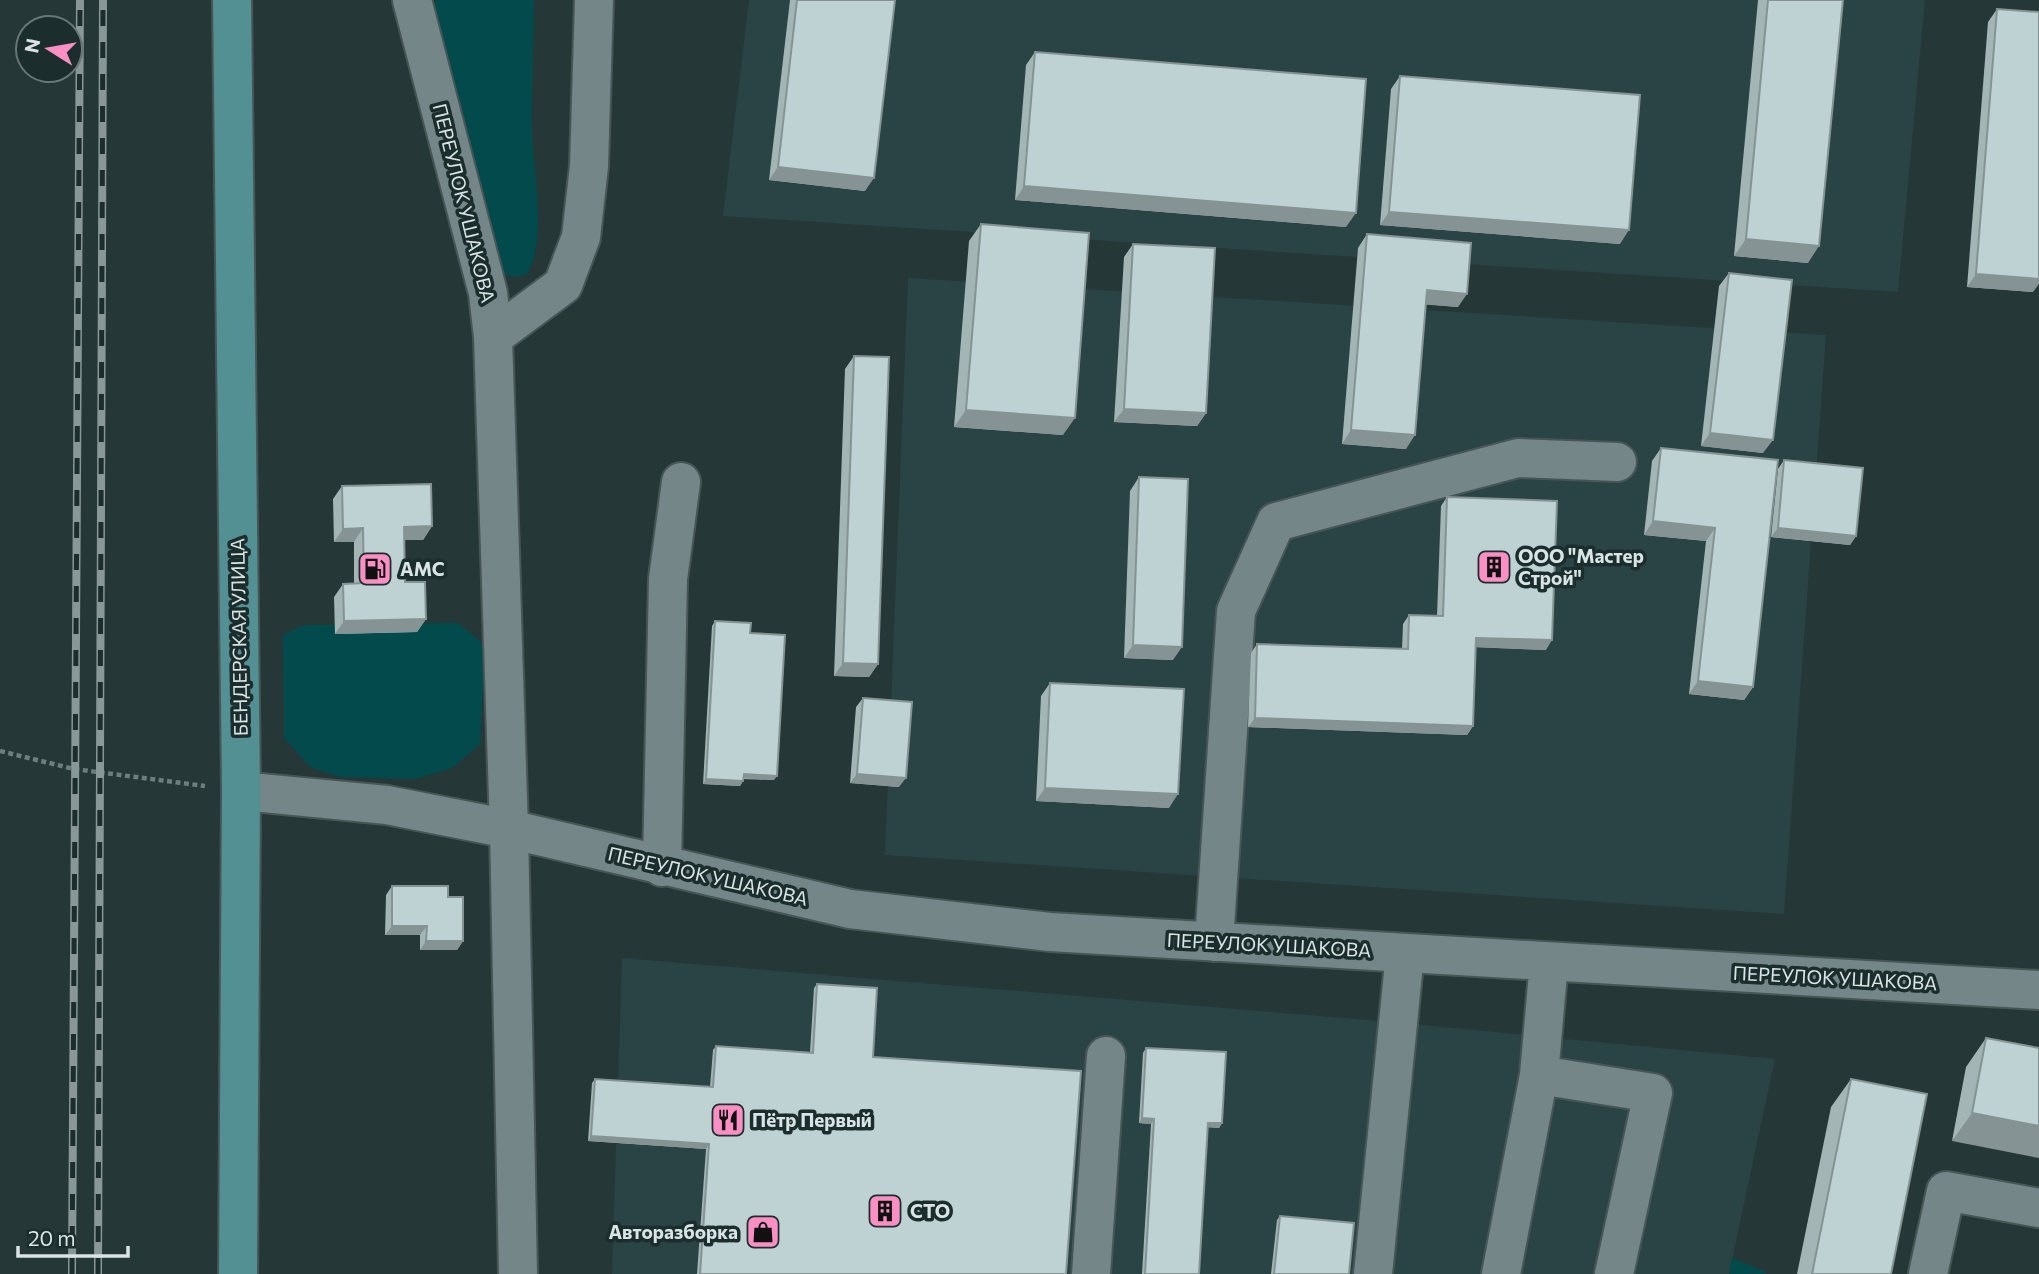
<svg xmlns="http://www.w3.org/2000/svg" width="2039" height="1274" font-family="Commissioner,sans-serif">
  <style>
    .built { fill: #2a4345 }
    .green { fill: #034a4d }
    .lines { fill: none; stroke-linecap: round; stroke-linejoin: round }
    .minor-casing { stroke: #475556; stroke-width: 42 }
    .major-casing { stroke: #475556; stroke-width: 42 }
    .path { stroke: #6e7d7d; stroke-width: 4.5; stroke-dasharray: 5 3.5; stroke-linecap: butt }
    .minor { stroke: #748687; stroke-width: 38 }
    .major { stroke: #539093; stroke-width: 38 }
    .rail-casing { stroke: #8a9798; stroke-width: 8 }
    .rail { stroke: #1c2d2e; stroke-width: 5; stroke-dasharray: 16; stroke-linecap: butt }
    .wall { fill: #a3b5b5 }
    .shaded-wall { fill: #859394 }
    .building { fill: #bed2d3; stroke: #859394; stroke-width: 2 }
    .labels { text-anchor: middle; stroke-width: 7; stroke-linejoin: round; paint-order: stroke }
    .street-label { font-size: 19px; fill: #d9e4e4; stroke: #1c2d2e }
    .poi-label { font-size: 19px; font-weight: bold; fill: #d9e4e4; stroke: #1c2d2e; text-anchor: start }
  </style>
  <rect width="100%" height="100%" fill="#263738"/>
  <path class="built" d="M749 0H1925L1898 292 723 216Z
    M908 278 1826 335 1784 914 885 855Z
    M622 958 1379 1021 1775 1059 1729 1274H612Z"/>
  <path class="green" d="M436 0H534C534 43 531 87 532 130 533 172 548 237 527 275L514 277 495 272 432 11Z
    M458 623 485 645 480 744 452 768 416 779 339 777 310 767 284 738 283 635 304 625Z
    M1732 1258 1766 1272V1274H1729Z"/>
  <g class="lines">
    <defs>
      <path id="minor" d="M412 0 488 293 493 337 509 829 518 1274
        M493 337 563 285 581 237 589 166 594 0
        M241 791 387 805 509 829 850 909 1050 932 2039 990
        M662 867 668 579 681 482
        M1214 942 1236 611 1276 522 1518 458 1617 462
        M1539 1075 1653 1093 1614 1274
        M1091 1274 1106 1056
        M1373 1274 1405 953
        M1501 1274 1539 1075 1549 962
        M1928 1274 1946 1191 2039 1208"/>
      <path id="major" d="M232 0 241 791 238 1274"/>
    </defs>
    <use href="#minor" class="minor-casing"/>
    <use href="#major" class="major-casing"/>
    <path class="path" d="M0 751 74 769 205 786"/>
    <use href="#minor" class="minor"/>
    <use href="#major" class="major"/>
    <defs>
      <path id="rail" d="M72 1274 80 0
        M98 1274 103 0"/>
    </defs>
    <use href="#rail" class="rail-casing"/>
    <use href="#rail" class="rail"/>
  </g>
  <path class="wall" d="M790 0H895L865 191 769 180Z
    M1758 0H1843L1808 263 1734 256Z
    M1997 9 2033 292 1967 287 1988 22Z
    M1035 52 1346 227 1015 200 1026 65Z
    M1400 76 1620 244 1380 225 1391 89Z
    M981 224 1063 435 954 427 969 241Z
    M1367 234 1458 307 1425 304 1406 449 1342 444 1358 248Z
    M1133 244 1206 413 1197 426 1114 422 1124 257Z
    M1729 273 1763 453 1701 446 1719 286Z
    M854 356 878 664 869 677 834 676 845 369Z
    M1661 448 1778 460 1753 687 1744 700 1689 694 1706 541 1644 535 1652 461Z
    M1784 460 1856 536 1850 545 1771 537 1778 469Z
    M1139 477 1173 660 1124 658 1130 491Z
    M342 486 432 526 423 540H404L405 582 426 619 417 632 335 634 334 597 343 584 354 583V542H334L333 499Z
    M1447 497 1546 650 1476 647 1473 726 1467 735 1248 727 1251 653 1257 644 1402 649 1403 624 1409 615 1437 616 1441 506Z
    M715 621 750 633 774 780 743 779V781L740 786 703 784 712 626Z
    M1050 683 1169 808 1036 801 1041 696Z
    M863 698 899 787 850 783 856 707Z
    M392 886 448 897 463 941 457 950H420V935H385L386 895Z
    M817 984 873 1057 1066 1274H697L706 1149 588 1141 592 1083 595 1079 710 1087 713 1050 716 1046 810 1052 814 988Z
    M1986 1038 2039 1048 1952 1141 1966 1067Z
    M1146 1048 1222 1123 1219 1128 1207 1127 1199 1274H1142L1151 1124 1139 1123 1143 1053Z
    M1851 1079 1891 1274H1797L1831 1107Z
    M1280 1216 1349 1274H1271L1277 1220Z"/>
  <path class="shaded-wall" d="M778 167 874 178 865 191 769 180Z
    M1024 186 1356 213 1346 227 1015 200Z
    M1389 212 1629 230 1620 244 1380 225Z
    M1746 239 1819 246 1808 263 1734 256Z
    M1976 274 2039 279V284L2033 292 1967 287Z
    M1427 290 1467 294 1458 307 1417 304Z
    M1124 409 1206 413 1197 426 1114 422Z
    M966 410 1075 418 1063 435 954 427Z
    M1351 430 1415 435 1406 449 1342 444Z
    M1710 433 1773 440 1763 453 1701 446Z
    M1653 521 1715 528 1706 541 1644 535Z
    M432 526 423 540H395L404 527Z
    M363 528 354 542H334L343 529Z
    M1778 528 1856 536 1850 545 1771 537Z
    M426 619 417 632 335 634 344 621Z
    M1476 638 1552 640 1546 650 1470 647Z
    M1133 645 1182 647 1173 660 1124 658Z
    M843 663 878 664 869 677 834 676Z
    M1698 681 1753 687 1744 700 1689 694Z
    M1255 718 1473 726 1467 735 1248 727Z
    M744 774 777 776 774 780 740 778Z
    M857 774 906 778 899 787 850 783Z
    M706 779 743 781 740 786 703 784Z
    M1045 788 1178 794 1169 808 1036 801Z
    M392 926H427L420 935H385Z
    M426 941H463L457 950H420Z
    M1972 1113 2039 1126V1158L1952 1141Z
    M1142 1118 1154 1119 1151 1124 1139 1123Z
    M1208 1123H1222L1219 1128 1204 1127Z
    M591 1136 709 1144 706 1149 588 1141Z"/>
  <path class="building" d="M797 0H895L874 178 778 167Z
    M1768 0H1843L1819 246 1746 239Z
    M1997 9 2039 12V279L1976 274Z
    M1035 52 1366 79 1356 213 1024 186Z
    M1400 76 1640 95 1629 230 1389 212Z
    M981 224 1089 233 1075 418 966 410Z
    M1367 234 1471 243 1467 294 1427 290 1415 435 1351 430Z
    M1133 244 1215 248 1206 413 1124 409Z
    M1729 273 1792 280 1773 440 1710 433Z
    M854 356 889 357 878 664 843 663Z
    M1661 448 1778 460 1753 687 1698 681 1715 528 1653 521Z
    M1784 460 1863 468 1856 536 1778 528Z
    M1139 477 1188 479 1182 647 1133 645Z
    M431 484 432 526 404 527 405 582H425L426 619 344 621 343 584 364 583 363 528 343 529 342 486Z
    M1447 497 1557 501 1552 640 1476 638 1473 726 1255 718 1257 644 1408 649 1409 615 1443 616Z
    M715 621 751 623 750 633 785 635 777 776 744 774 743 781 706 779Z
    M1050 683 1184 689 1178 794 1045 788Z
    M863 698 912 702 906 778 857 774Z
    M392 886H448V897H463V941H426L427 926H392Z
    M817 984 877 988 873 1057 1081 1071 1066 1274H700L709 1144 591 1136 595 1079 713 1087 716 1046 813 1053Z
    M1986 1038 2039 1048V1126L1972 1113Z
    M1146 1048 1226 1052 1222 1123H1208L1199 1274H1145L1154 1119 1142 1118Z
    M1851 1079 1927 1094 1891 1274H1812Z
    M1280 1216 1354 1223 1349 1274H1274Z"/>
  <defs>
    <symbol id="building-square" viewBox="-11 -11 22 22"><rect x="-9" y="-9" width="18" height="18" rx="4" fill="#fb8fc4" stroke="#1c2d2e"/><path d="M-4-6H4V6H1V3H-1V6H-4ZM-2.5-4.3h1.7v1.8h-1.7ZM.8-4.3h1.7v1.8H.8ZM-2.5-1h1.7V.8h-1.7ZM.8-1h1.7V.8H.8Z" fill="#111"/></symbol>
    <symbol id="fuel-square" viewBox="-11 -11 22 22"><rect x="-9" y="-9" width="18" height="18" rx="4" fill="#fb8fc4" stroke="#1c2d2e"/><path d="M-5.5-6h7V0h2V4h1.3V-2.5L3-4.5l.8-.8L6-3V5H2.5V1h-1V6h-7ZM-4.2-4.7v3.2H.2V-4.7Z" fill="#111"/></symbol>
    <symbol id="restaurant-square" viewBox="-11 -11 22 22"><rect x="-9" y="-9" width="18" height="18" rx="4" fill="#fb8fc4" stroke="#1c2d2e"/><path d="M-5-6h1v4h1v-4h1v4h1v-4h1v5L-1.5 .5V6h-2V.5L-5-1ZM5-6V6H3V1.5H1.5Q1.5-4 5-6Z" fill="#111"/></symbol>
    <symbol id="shop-square" viewBox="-11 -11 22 22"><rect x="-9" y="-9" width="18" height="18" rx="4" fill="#fb8fc4" stroke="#1c2d2e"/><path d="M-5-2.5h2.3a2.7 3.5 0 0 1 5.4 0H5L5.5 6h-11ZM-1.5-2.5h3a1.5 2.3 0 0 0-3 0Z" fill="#111"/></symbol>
  </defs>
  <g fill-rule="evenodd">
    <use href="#building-square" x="1475" y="548" width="38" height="38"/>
    <use href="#fuel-square" x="356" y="550" width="38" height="38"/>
    <use href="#restaurant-square" x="709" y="1101" width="38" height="38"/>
    <use href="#building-square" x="866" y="1192" width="38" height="38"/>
    <use href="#shop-square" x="744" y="1213" width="38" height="38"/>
  </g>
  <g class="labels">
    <g class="street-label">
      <text transform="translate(464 203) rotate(76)" y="7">ПЕРЕУЛОК УШАКОВА</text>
      <text transform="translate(239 637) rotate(-91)" y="7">БЕНДЕРСКАЯ УЛИЦА</text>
      <text transform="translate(708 876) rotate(13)" y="7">ПЕРЕУЛОК УШАКОВА</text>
      <text transform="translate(1269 945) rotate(3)" y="7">ПЕРЕУЛОК УШАКОВА</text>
      <text transform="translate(1835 978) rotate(3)" y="7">ПЕРЕУЛОК УШАКОВА</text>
    </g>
    <g class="poi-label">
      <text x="1518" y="563">ООО "Мастер<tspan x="1518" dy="22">Строй"</tspan></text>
      <text x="400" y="576">АМС</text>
      <text x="752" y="1127">Пётр Первый</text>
      <text x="910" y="1218">СТО</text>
      <text x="738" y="1239" text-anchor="end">Авторазборка</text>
    </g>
  </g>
  <g transform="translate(49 49) rotate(281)"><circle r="33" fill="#1c2d2e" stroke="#687677" stroke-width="2"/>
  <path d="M0-5L12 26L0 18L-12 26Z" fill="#fb8fc4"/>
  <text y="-10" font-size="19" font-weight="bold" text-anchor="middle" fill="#d9e4e4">N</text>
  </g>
  <path d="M18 1246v10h110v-10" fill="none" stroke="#d9e4e4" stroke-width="3.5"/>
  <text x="28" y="1246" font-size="21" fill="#d9e4e4" stroke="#1c2d2e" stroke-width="5" paint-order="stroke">20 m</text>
</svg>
